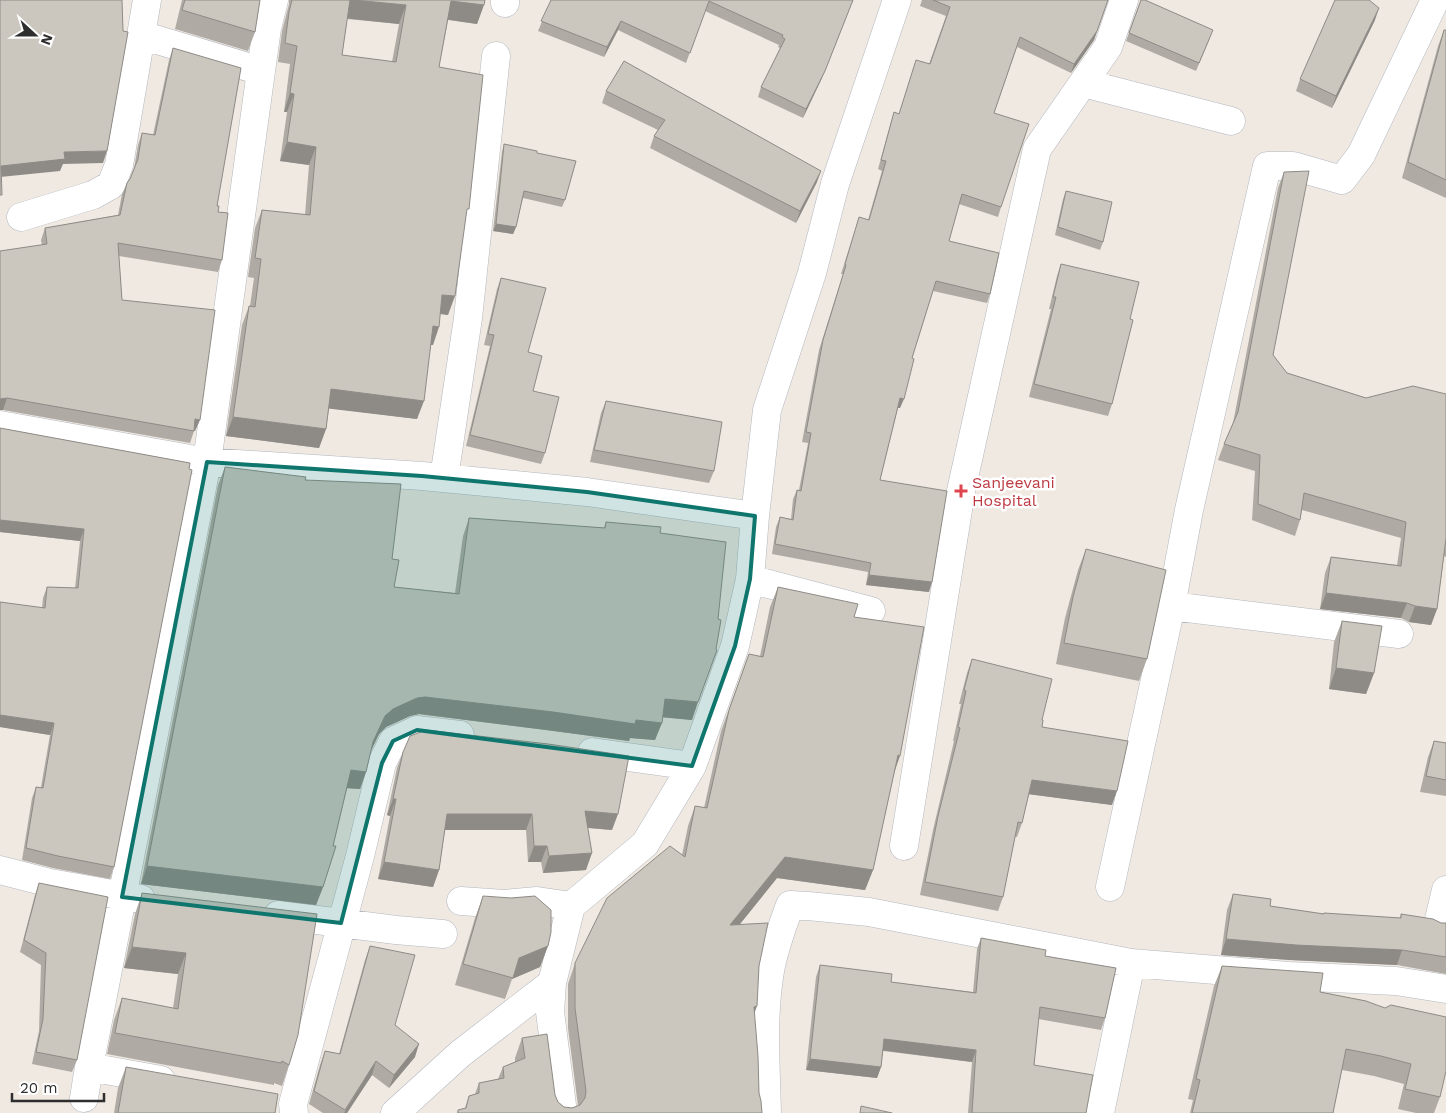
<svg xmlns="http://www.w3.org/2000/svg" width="1446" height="1113" font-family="'Work Sans',sans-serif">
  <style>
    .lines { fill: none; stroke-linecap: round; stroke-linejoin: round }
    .minor-casing { stroke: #b4b7c1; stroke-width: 29 }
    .minor { stroke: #fff; stroke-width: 28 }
    .wall { fill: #afaba4; fill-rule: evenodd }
    .shaded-wall { fill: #8e8b86 }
    .building { fill: #cbc7bf; stroke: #8e8b86 }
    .marked { fill: #0f766e; fill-opacity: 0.2; stroke: #0f766e; stroke-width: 4; stroke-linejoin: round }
    .health-dot { fill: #e0444e; stroke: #fff; stroke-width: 2 }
    .labels { text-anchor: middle; stroke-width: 5; stroke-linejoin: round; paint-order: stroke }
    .health-label { font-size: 16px; fill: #be3a42; stroke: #fff; text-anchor: start }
  </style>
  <rect width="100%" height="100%" fill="#efe9e1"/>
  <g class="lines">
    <defs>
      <path id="minor" d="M505 3V0
        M141 35 261 71
        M1083 83 1231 121
        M21 217 93 195 111 185 119 165 147 0
        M0 425 207 462 422 476 587 492 755 516
        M444 478 468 318 496 56
        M750 579 871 611
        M1171 606 1399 634
        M592 752 692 766
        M904 846 961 491 1037 149 1108 47 1124 0
        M0 870 50 883 141 899
        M1110 887 1171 606 1189 510 1267 166H1293L1342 180 1361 155 1435 0
        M461 901 504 904 537 901 571 906
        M278 915 396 930 443 934
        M1438 924 1446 890
        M89 1067 161 1080
        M84 1098 89 1067 207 462 261 71 267 28 274 0
        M294 1113 293 1104 360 856 382 763 393 741 417 730 460 735
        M395 1113 460 1054 552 983
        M563 1113 550 1012 552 983 571 906 645 844 692 766 735 646 750 579 755 516 767 410 812 273 835 184 897 0
        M767 1113C766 1066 762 1018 770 971 774 948 782 927 790 905L808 906 869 912 1131 963 1289 976 1396 981 1446 989
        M1100 1113 1131 963"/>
    </defs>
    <use href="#minor" class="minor-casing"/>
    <use href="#minor" class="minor"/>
  </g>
  <path class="wall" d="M182 0H260L255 32 248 51 175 29Z
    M289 0H485L477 24 448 20 439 67 466 216 448 315 440 314 433 345H431L417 419 329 408 326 429 319 448 226 436 242 325 249 306H250L254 278 248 277 255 228 262 210 305 215 309 165 280 161 287 112H284L290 64 278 62 282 31 289 4ZM347 19 399 24 392 62 342 55Z
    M551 0H853L821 80 803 118 758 97 761 87 780 48 778 47 779 45 705 11 686 63 618 30 604 57 538 31Z
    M922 0H1108L1094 40 1071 73 1017 47 994 113 1001 207 998 217 959 204 949 241 990 294 987 303 933 291 912 358 900 408H898L880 480 929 592 866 585 868 572 772 554 776 527 780 517 791 519 793 499 797 490H799L808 443 802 442 819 350 843 274H841L856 227 859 217 868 220 882 171 878 169 891 122 894 112 899 114 916 60 929 64 946 16 920 6Z
    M1141 0 1210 38 1196 71 1126 41Z
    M1375 20 1332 108 1296 91 1300 79Z
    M1444 30H1446V198L1402 178 1438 46Z
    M173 48 217 206 222 260 218 272 119 256 122 300 195 431H194L190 443 3 410H0V251L42 245 41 240 45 228 118 215 122 194 127 183 130 179 134 169 138 145 142 133 153 135 169 60Z
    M606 91 817 182 796 223 650 148 654 136 658 130 602 103Z
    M504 144 537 153 565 200 562 207 523 198 516 227 513 234 493 231 502 152Z
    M1284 172 1273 355 1287 373 1366 398 1446 394V557L1444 556 1437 609 1431 625 1409 622 1401 618 1320 609 1325 573 1331 557 1397 565 1401 538 1302 510 1300 520 1295 536 1252 520 1255 471 1218 460 1224 444 1233 423 1278 188Z
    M1066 191 1103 242 1100 250 1055 235 1063 199Z
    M1061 264 1130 319 1112 404 1108 416 1029 397 1051 309H1049L1057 276Z
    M501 278 528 352 533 391 545 453 541 464 466 446 490 346 484 345 497 289Z
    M606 401 714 471 709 483 590 462 601 413Z
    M0 428 190 463 114 867 110 879 53 868 22 860 32 798 36 787H41L50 735 0 727V602L42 608 43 598 47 587 75 588 80 541 0 532Z
    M225 467 305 480 392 559 394 587 455 593 463 536 469 518 604 528 606 522 660 533 692 720 662 717 655 740 630 738 629 741 546 730 419 714 410 716 386 727 379 734 371 750 366 772 360 789 347 788 323 887 316 905 141 884 218 485Z
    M1086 549 1147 659 1139 681 1056 664 1065 618 1078 570Z
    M778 587 854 617 894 773 873 870 865 890 777 878 740 924 759 966 754 1014 759 1093 762 1113H457L458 1110 465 1108 469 1096 475 1094 479 1083 498 1079 503 1067 515 1062V1058L522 1038 555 1095 558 1102 564 1107 572 1108 578 1106 568 1028V984L575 963 682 855 688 826 695 806 704 808 721 731 749 654 760 656 770 607Z
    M1342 621 1374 673 1366 694 1329 689 1334 642Z
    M972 659 1042 720V727L1112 805 1029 794 1022 823 1017 837H1015L1003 897 998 911 920 895 933 830 954 741H953L961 704H959L967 673Z
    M1434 741 1446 743V796L1420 792 1428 757Z
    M403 752 612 830 588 828 586 870 543 873 541 862H528L526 830H445L439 870 433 887 378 879 390 816 387 815 397 768Z
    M39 883 77 1060 72 1072 32 1064 39 1031 41 965 20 952 35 895Z
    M142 893 289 1065 282 1086 274 1083V1085L107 1054 114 1020 122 998 173 1008 178 974 124 968 135 914Z
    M1233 894 1270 906 1324 914 1400 918 1401 914 1441 923H1446V974L1397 965 1290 960 1221 955 1227 910Z
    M483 896 548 946 540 967 512 979 505 999 455 985 475 918Z
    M981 938 1045 956 1105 1018 1101 1030 1038 1019 1034 1065 1086 1113H968L972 1062 883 1051 881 1067 877 1078 806 1070 816 977 820 965 891 982 973 992 977 949Z
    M370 946 395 1025 415 1057 389 1088 372 1075 347 1113H323L309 1104 320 1065 325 1051 339 1054 365 960Z
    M1222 966 1320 992 1366 1001 1440 1097 1434 1113H1416L1398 1109 1404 1084 1374 1076 1342 1070 1333 1113H1190L1193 1100 1188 1099 1214 986Z
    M126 1067 275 1113H114L118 1088Z"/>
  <path class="shaded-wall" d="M350 0H354L406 5 399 24 343 18Z
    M853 0 821 80 803 118 806 109Z
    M451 1 484 5 477 24 444 19Z
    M1379 8 1375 20 1332 108 1336 96Z
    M621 21 618 30 604 57 607 47Z
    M1097 31 1094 40 1071 73 1074 64Z
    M290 93 294 94 287 112H284Z
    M287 142 316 147 309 165 280 161Z
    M107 151 103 163 63 164 60 171 0 177 1 166 64 152Z
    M821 171 817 182 796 223 800 211Z
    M496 224 516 227 513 234 493 231Z
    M442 295 455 296 448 315 435 313Z
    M433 326 439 327 433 345H426Z
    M331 389 424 401 417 419 324 408Z
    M7 398 3 410H0V399Z
    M900 398 904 399 900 408H897Z
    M233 417 326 429 319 448 226 436Z
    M195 419 200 420 195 431H191Z
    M0 520 84 529 80 541 0 532Z
    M869 575 932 582 929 592 866 585Z
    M1326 593 1407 603 1401 618 1320 609Z
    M1415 606 1437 609 1431 625 1409 622Z
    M1336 668 1374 673 1366 694 1329 689Z
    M425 697 636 720 662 723 655 740 630 738 629 741 546 730 419 714 410 716 386 727 379 734 367 759 373 742 385 716 393 709 417 698Z
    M665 699 698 702 692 720 659 717Z
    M0 715 54 723 50 735 0 727Z
    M898 755 900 756 893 776Z
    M351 770 366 772 360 789 344 788Z
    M1032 780 1117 791 1112 805 1027 794Z
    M393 799H396L390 816 387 815Z
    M585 811 618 814 612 830 579 827Z
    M447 814H532L526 830H441Z
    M534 846H547L541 862H528Z
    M592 853 586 870 543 873 549 856Z
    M785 857 873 870 865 890 777 878 723 945 730 925Z
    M384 862 439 870 433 887 378 879Z
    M147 866 323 887 316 905 141 884Z
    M1226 939 1402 950 1397 965 1290 960 1221 955Z
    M548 946 540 967 512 979 519 958Z
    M132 947 186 953 178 974 124 968Z
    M757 1006 750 1026 754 1007Z
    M884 1039 976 1050 972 1062 880 1050Z
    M419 1044 415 1057 389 1088 394 1075Z
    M810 1059 881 1067 877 1078 806 1070Z
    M376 1061 372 1075 347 1113H344Z"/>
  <path class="building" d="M0 0H122L123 31 128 32 107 151 64 152 65 159 1 166 2 195H0Z
    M185 0H260L255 32 182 10Z
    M292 0H350L342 55 396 62 406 5 354 0H485L484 5 451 1 439 67 483 75 469 209H467L455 296 442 295 439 327 433 326 424 401 331 389 326 429 233 417 249 306 255 307 261 259 255 258 262 210 310 215 316 147 287 142 294 94 290 93 297 46 285 43 289 12Z
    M551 0H853L825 71 806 109 761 87 785 39 782 37 783 35 709 1 690 53 621 21 607 47 541 21Z
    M933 0H1108L1097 31 1074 64 1020 37 994 113 1029 124 1001 207 962 194 949 241 999 253 990 294 936 281 912 358 914 359 904 399 900 398 880 480 947 491 932 582 869 575 871 563 775 544 780 517 793 520 797 490 801 491 811 433 806 432 823 340 846 265 845 264 859 217 869 220 886 161 881 160 894 112 899 114 916 60 930 64 950 7Z
    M1141 0H1145L1213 30 1199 63 1129 33Z
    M1335 0H1369L1379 8 1336 96 1300 79Z
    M1444 30H1446V180L1408 162Z
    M173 48 241 68 217 206H219L218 212 228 213 222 260 118 243 122 300 215 310 200 420 195 419 194 431 7 398 0 399V251L47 244 45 228 120 215 127 183 130 179 138 159 142 133 155 135Z
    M624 61 821 171 800 211 654 136 665 120 606 91Z
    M504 144 537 151V153L576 161 565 200 524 191 516 227 496 224Z
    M1309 171 1273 355 1287 373 1366 398 1413 386 1446 394V538L1437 609 1415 606 1407 603 1326 593 1331 557 1401 566 1406 522 1304 493 1300 520 1258 504 1260 455 1224 444 1238 412 1284 172Z
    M1066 191 1112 202 1103 242 1058 227Z
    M1061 264 1139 282 1130 319 1133 320 1112 404 1034 384 1056 297H1053Z
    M501 278 546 288 528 352 542 356 533 391 559 397 545 453 470 435 494 335 488 334Z
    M606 401 722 422 714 471 594 450Z
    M0 428 190 463 189 469 192 470 114 867 58 856 26 848 36 787 43 788 54 723 0 715V602L45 608 47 587 78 588 84 529 0 520Z
    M225 467 306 477 305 480 401 484 392 559 399 560 394 587 459 594 469 518 605 528 606 522 661 527 660 533 726 542 718 619 721 620 716 649 717 650 698 702 665 699 662 723 636 720 635 724 553 712 425 697 417 698 393 709 385 716 373 742 366 772 351 770 333 846H336L323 887 147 866Z
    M1086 549 1166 570 1147 659 1064 643 1073 597Z
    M778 587 858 604 854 617 924 627 900 756 898 755 873 870 785 857 730 925 768 923 759 966 757 1006 754 1007 758 1056 759 1093 761 1101 762 1113H458V1110L466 1108 469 1096 479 1093V1083L504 1078 503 1067 525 1058 522 1038 547 1034 555 1095 558 1102 564 1107 572 1108 580 1105 585 1098 586 1091 575 1008V963L607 898 670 846 685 857 695 806 707 808 729 710 749 654 763 657Z
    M1342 621 1382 626 1374 673 1336 668Z
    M972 659 1052 679 1042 720H1043L1042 727 1128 741 1117 791 1032 780 1022 823 1018 822 1003 897 925 882 938 816 960 728 958 727 966 691 964 690Z
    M426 730 548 744 629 756 618 814 585 811 592 853 549 856 547 846H534L532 814H447L439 870 384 862 396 799H393L403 752 410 736Z
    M1434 741 1446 743V780L1426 776Z
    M39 883 108 897 77 1060 36 1052 43 1019 46 953 24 940Z
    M142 893 317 914 298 1035 289 1065 282 1061 281 1063 115 1033 122 998 178 1009 186 953 132 947Z
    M1233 894 1271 899 1270 906 1324 914V913L1401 918V914L1433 919 1441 923H1446V957L1402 950 1296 945 1226 939Z
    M483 896 511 898 535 896 551 910V932L548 946 519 958 513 978 463 964Z
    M981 938 1046 950 1045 956 1116 968 1105 1018 1040 1007 1034 1065 1093 1075 1086 1113H972L976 1050 884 1039 881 1067 810 1059 820 965 892 974 891 982 976 993Z
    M370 946 415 955 395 1025 419 1044 394 1075 376 1061 345 1110 314 1091 325 1051 340 1054Z
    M1222 966 1323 973 1320 992 1366 1001 1385 1008 1391 1005 1446 1017V1071L1440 1097 1405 1089 1411 1064 1381 1056 1346 1049 1333 1113H1192L1200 1080 1196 1079Z
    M126 1067 278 1094 275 1113H118Z
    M861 1106 892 1113H860Z"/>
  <path class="marked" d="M207 462 422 476 587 492 755 516 750 579 735 646 692 766 417 730 393 741 382 763 341 923 122 897Z"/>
  <path class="health-dot" d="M958.5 483.5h5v5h5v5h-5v5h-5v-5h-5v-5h5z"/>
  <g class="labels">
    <g class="health-label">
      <text x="972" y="488">Sanjeevani<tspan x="972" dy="18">Hospital</tspan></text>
    </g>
  </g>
  <g transform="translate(35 35) rotate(111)" stroke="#ffffff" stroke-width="4" paint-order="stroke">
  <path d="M0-4L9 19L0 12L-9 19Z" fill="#2e2e2e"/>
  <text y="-8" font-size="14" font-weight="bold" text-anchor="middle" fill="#2e2e2e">N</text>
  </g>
  <path d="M12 1093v8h92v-8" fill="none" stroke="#2e2e2e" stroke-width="2.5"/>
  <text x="20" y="1093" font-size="15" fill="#2e2e2e" stroke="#ffffff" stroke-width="4" paint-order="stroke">20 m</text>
</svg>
